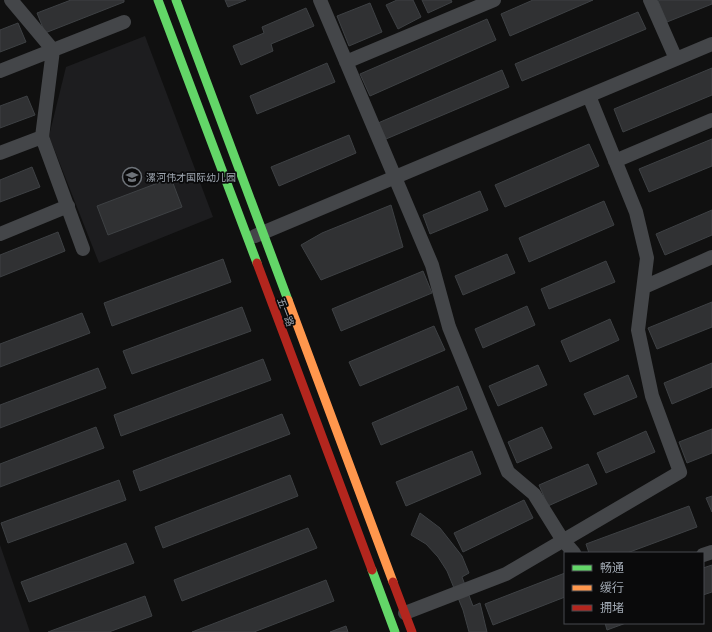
<svg xmlns="http://www.w3.org/2000/svg" width="712" height="632" font-family="Lato,'Noto Sans SC',sans-serif">
  <style>
    .built { fill: #1d1d1f }
    .building { fill: #303133; stroke: #3e4144 }
    .lines { fill: none; stroke-linecap: round; stroke-linejoin: round }
    .street { stroke: #444649; stroke-width: 14 }
    .fast { stroke: #63d668; stroke-width: 9 }
    .slow { stroke: #ff974d; stroke-width: 9 }
    .jam { stroke: #b3261e; stroke-width: 9 }
    .labels { text-anchor: middle; stroke-width: 3.5; stroke-linejoin: round; paint-order: stroke }
    .poi-label { font-size: 10px; fill: #a0a8b2; stroke: #0a0a0b; text-anchor: start }
    .street-label { font-size: 10px; fill: #a0a8b2; stroke: #0a0a0b }
  </style>
  <rect width="100%" height="100%" fill="#101010"/>
  <path class="built" d="M145 36 213 217 99 263 49 136 66 67Z
    M0 545 30 632H0Z"/>
  <path class="building" d="M71 0H124V2L45 33 37 13Z
    M225 0H246L228 7Z
    M397 0H413L421 17 398 29 386 5Z
    M422 0H451L452 2 428 13Z
    M533 0H593L510 36 501 14Z
    M660 0H712V4L667 22 658 1Z
    M370 3 382 32 349 46 337 16Z
    M306 8 314 26 271 44 273 51 241 65 233 46 264 33 262 27Z
    M638 12 646 29 522 81 515 64Z
    M487 19 496 40 370 96 360 74Z
    M18 23 26 42 0 52V30Z
    M327 63 335 82 257 114 250 96Z
    M712 68V95L623 132 614 109Z
    M502 70 509 87 386 139 378 123Z
    M27 96 35 115 0 128V106Z
    M349 135 356 153 279 186 271 167Z
    M712 139V166L649 192 639 169Z
    M589 144 599 166 505 207 495 185Z
    M32 167 40 187 0 202V180Z
    M171 178 182 207 108 235 97 206Z
    M480 191 488 210 430 234 423 215Z
    M604 201 614 225 529 262 519 238Z
    M391 205 403 247 321 280 301 245 322 233Z
    M712 210V235L665 255 656 234Z
    M58 232 65 251 0 277V255Z
    M507 254 515 273 463 295 455 276Z
    M223 259 231 282 112 326 104 303Z
    M606 261 615 282 549 309 541 289Z
    M423 271 432 293 341 331 332 309Z
    M712 302V327L657 349 648 328Z
    M527 306 535 325 483 348 475 329Z
    M242 307 251 331 132 374 123 351Z
    M82 313 90 333 0 367V344Z
    M610 319 619 340 570 362 561 341Z
    M434 326 445 350 360 386 349 362Z
    M263 359 271 380 121 436 114 415Z
    M712 363V387L672 404 664 383Z
    M538 365 547 385 498 406 489 386Z
    M98 368 106 388 0 428V405Z
    M628 375 637 397 594 415 584 394Z
    M458 386 467 409 381 445 372 423Z
    M282 414 290 434 140 491 133 471Z
    M96 427 104 448 0 487V464Z
    M542 427 552 448 517 463 508 442Z
    M712 429V453L687 463 679 442Z
    M646 431 655 452 606 473 597 453Z
    M472 451 481 474 406 506 396 482Z
    M588 464 597 484 548 506 539 485Z
    M290 475 298 496 163 548 155 527Z
    M119 480 126 500 8 543 1 523Z
    M712 496V512L706 498Z
    M524 500 533 518 463 552 454 533Z
    M689 506 697 527 627 553H589L586 544Z
    M420 513 440 528 462 556 469 573 462 577 473 606 480 603 487 632H469L463 610 447 571 438 557 426 544 411 535Z
    M308 528 317 548 182 601 174 580Z
    M126 543 134 563 29 602 21 582Z
    M712 565V592L703 595V568Z
    M565 573V597L493 625 485 604Z
    M326 580 334 601 254 632H192Z
    M145 596 152 616 109 632H48Z
    M605 623H626L607 630Z
    M346 626 348 632H330Z"/>
  <g class="lines">
    <path class="street" d="M11 0 53 50 42 137 83 249
      M320 0 432 265 449 327 508 472 534 494 562 539 574 553
      M650 0 676 59
      M346 62 494 0
      M0 71 124 22
      M0 153 42 137
      M615 161 712 120
      M0 234 68 206
      M255 236 712 44
      M644 287 712 257
      M703 555 712 552
      M405 613 506 574 680 472 652 396 638 330 647 258 636 212 589 96"/>
    <path class="fast" d="M158 0 257 263
      M176 0 288 300
      M372 570 395 632"/>
    <path class="slow" d="M288 300 393 582"/>
    <path class="jam" d="M257 263 372 570
      M393 582 412 632"/>
  </g>
  <defs>
    <symbol id="school-ring" viewBox="-11 -11 22 22"><circle r="9.5" fill="#0a0a0b" stroke="#6e7379" stroke-width="1.5"/><path d="M0-5L7-2L0 1L-7-2ZM-4 1L0 2.5L4 1V4Q0 6-4 4Z" fill="#6e7379"/></symbol>
  </defs>
  <g fill-rule="evenodd">
    <use href="#school-ring" x="121" y="166" width="22" height="22"/>
  </g>
  <g class="labels">
    <g class="poi-label">
      <text x="146" y="181">漯河伟才国际幼儿园</text>
    </g>
    <g class="street-label">
      <text transform="translate(286 312) rotate(69)" y="4">五一路</text>
    </g>
  </g>
  <rect x="564" y="552" width="140" height="72" fill="#0a0a0b" stroke="#46494e"/>
  <rect x="572" y="565" width="20" height="6" fill="#63d668" stroke="#46494e"/>
  <text x="600" y="572" font-size="12" fill="#a0a8b2">畅通</text>
  <rect x="572" y="585" width="20" height="6" fill="#ff974d" stroke="#46494e"/>
  <text x="600" y="592" font-size="12" fill="#a0a8b2">缓行</text>
  <rect x="572" y="605" width="20" height="6" fill="#b3261e" stroke="#46494e"/>
  <text x="600" y="612" font-size="12" fill="#a0a8b2">拥堵</text>
</svg>
